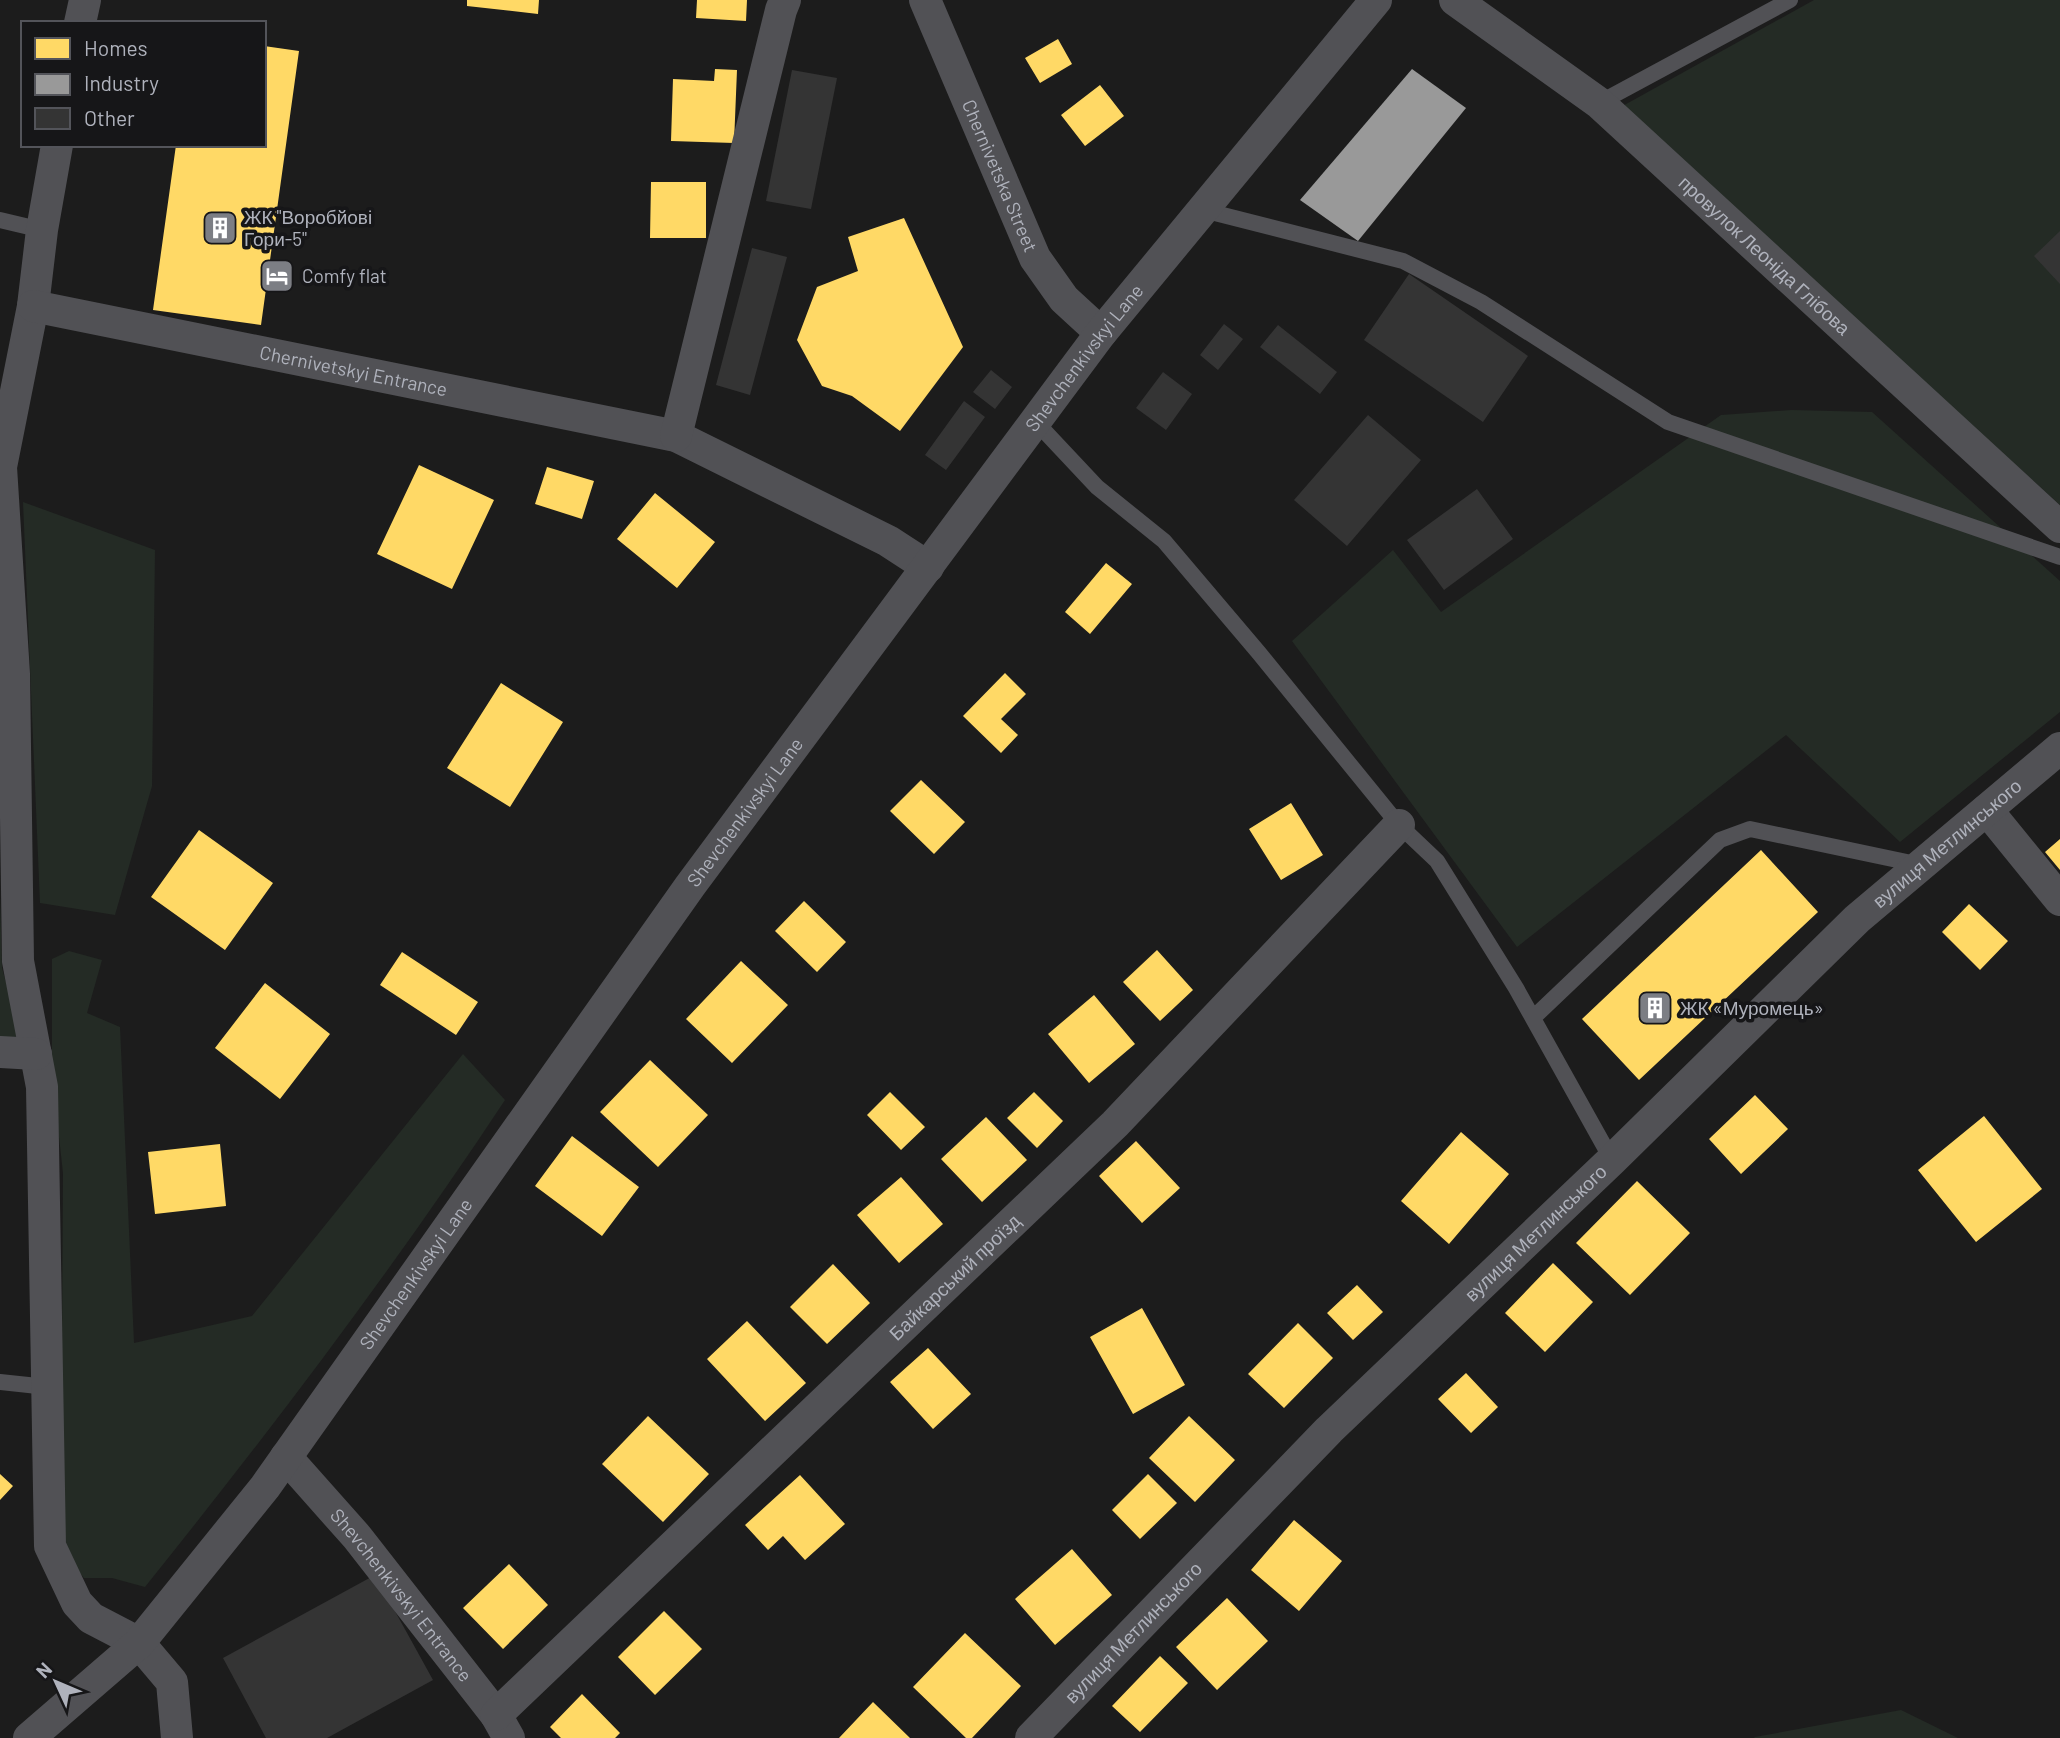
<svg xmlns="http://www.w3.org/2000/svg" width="2060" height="1738" font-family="Barlow,sans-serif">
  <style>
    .green { fill: #242b25 }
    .homes { fill: #ffd966 }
    .industry { fill: #999 }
    .building { fill: #343434 }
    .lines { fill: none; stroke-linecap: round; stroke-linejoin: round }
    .service { stroke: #515155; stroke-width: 16 }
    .minor { stroke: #515155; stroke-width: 32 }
    .labels { text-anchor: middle; stroke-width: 7; stroke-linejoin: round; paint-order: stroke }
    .street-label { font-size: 19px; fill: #afb2bc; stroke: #161618 }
    .poi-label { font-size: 19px; fill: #afb2bc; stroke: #161618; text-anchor: start }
  </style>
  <rect width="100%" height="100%" fill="#1c1c1c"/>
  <path class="green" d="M1814 0H2060V505L1619 108Z
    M1792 410 1872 412 2060 581V712L1900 842 1786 735 1517 947 1292 641 1393 550 1441 612 1721 415Z
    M23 502 155 550 152 786 115 915 40 903Z
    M0 897 2 968 22 1040 0 1038Z
    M69 951 102 960 87 1013 120 1027 134 1343 252 1316 463 1054 505 1100C394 1268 271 1430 145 1587L112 1578H84L68 1559 61 1509 63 1173 52 1074V959Z
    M1901 1710 1958 1738H1754L1755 1737Z"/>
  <path class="homes" d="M467 0H539L538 14 467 6Z
    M697 0H747L746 21 696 18Z
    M1058 39 1072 64 1040 83 1025 58Z
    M264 46 299 51 261 325 153 310 176 145H264Z
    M715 69 737 70 734 143 671 141 673 79 714 81Z
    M1100 85 1124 116 1085 146 1061 115Z
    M651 182H706V238H650Z
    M904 218 963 347 900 431 852 396 822 386 797 340 817 287 858 271 848 237Z
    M419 465 494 500 452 589 377 554Z
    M547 467 594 481 582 519 535 504Z
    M655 493 715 542 677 588 617 539Z
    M1106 563 1132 584 1090 634 1065 612Z
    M1005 673 1026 694 1001 719 1018 735 1001 753 963 716Z
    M501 683 563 722 510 807 447 768Z
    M921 780 965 822 934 854 890 811Z
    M1291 803 1323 855 1281 880 1249 829Z
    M199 830 273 883 225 950 151 897Z
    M2060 839V870L2045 852Z
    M1761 850 1818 912 1639 1080 1582 1019Z
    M804 901 846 942 817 972 775 931Z
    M1969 904 2008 941 1980 970 1942 932Z
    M1157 950 1193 990 1160 1021 1123 982Z
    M402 952 478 1002 456 1035 380 985Z
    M741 961 788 1005 732 1063 686 1019Z
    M265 983 330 1034 280 1099 215 1048Z
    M1094 995 1135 1044 1089 1083 1048 1034Z
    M650 1060 708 1115 658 1167 600 1112Z
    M890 1092 925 1127 901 1150 867 1115Z
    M1034 1092 1063 1121 1037 1148 1007 1118Z
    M1755 1095 1788 1129 1741 1174 1709 1139Z
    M1984 1116 2042 1189 1976 1242 1918 1170Z
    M986 1117 1027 1160 982 1202 941 1159Z
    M1461 1132 1509 1174 1449 1244 1401 1201Z
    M572 1136 639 1187 602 1236 535 1186Z
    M1136 1141 1180 1188 1142 1223 1099 1176Z
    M220 1144 226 1206 155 1214 148 1152Z
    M901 1177 943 1224 899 1263 857 1215Z
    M1637 1181 1690 1233 1630 1295 1576 1243Z
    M1553 1263 1593 1302 1545 1352 1505 1313Z
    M833 1264 870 1303 827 1344 790 1307Z
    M1357 1285 1383 1312 1353 1340 1327 1313Z
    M1142 1308 1185 1385 1133 1414 1090 1337Z
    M747 1321 806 1383 765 1421 707 1359Z
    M1298 1323 1333 1358 1284 1408 1248 1374Z
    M928 1348 971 1394 933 1429 890 1382Z
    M1466 1373 1498 1407 1471 1433 1438 1399Z
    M648 1416 709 1474 663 1522 602 1464Z
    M1189 1416 1235 1460 1195 1502 1149 1458Z
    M0 1474 13 1486 0 1500Z
    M1148 1474 1177 1503 1140 1539 1112 1510Z
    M800 1475 845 1524 805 1560 783 1536 768 1550 745 1525Z
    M1294 1520 1342 1561 1299 1611 1251 1570Z
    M1072 1549 1112 1595 1055 1645 1015 1599Z
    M509 1564 548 1605 503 1649 463 1608Z
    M1227 1598 1268 1641 1217 1690 1176 1647Z
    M664 1611 702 1649 655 1695 618 1657Z
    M965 1633 1021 1686 972 1738H966L913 1687Z
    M1160 1656 1188 1683 1140 1732 1112 1706Z
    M582 1694 620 1733 615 1738H561L550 1727Z
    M873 1702 910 1738H839Z"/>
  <path class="industry" d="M1412 69 1466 108 1358 241 1300 200Z"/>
  <path class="building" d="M792 70 837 78 811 209 766 201Z
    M2060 231V284L2034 256Z
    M752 248 787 257 750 395 716 385Z
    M1409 274 1528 356 1483 422 1364 340Z
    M1224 324 1243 339 1218 370 1200 355Z
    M1278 325 1337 372 1320 394 1260 347Z
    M991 370 1012 387 995 409 973 392Z
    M1163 372 1192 394 1166 430 1136 408Z
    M964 401 985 417 946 470 925 455Z
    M1368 415 1421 460 1347 546 1294 500Z
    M1477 489 1513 539 1444 590 1407 540Z
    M375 1575 433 1680 327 1738H266L223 1658Z"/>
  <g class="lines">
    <path class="service" d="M1599 103 1790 0
      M1203 210 1403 261 1481 302 1668 422 2060 557
      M0 220 42 230
      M1035 421 1097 487 1164 541 1259 653 1399 825 1437 861 1516 988 1612 1160
      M1533 1018 1720 840 1750 829 1921 865
      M0 1382 47 1387"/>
    <g class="minor">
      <path id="s1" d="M925 0 1035 258 1064 299 1101 333"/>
      <path id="s2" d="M1455 0 1599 103 2060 527"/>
      <path d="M80 23 85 0"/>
      <path d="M57 145 42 230 33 306 1 467 14 674 18 961 42 1087 50 1546 77 1603 91 1618 139 1643 172 1682 177 1738"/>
      <path id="s3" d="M33 306 676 436 888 541 928 567"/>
      <path d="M676 436 781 10 785 0"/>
      <path d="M1987 810 2060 900"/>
      <path d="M0 1052 36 1054"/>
      <path id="s4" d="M286 1457 357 1537 496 1715 509 1738"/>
      <path id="s5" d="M496 1715 1115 1124 1399 825"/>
      <path id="s6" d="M29 1738 139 1643 265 1487 690 886 1060 388 1101 333 1376 0"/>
      <path id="s7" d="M1031 1738 1329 1430 1612 1160 1857 919 2060 748"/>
    </g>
  </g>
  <defs>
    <symbol id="building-square" viewBox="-11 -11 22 22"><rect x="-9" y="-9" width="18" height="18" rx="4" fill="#7c7e84" stroke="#161618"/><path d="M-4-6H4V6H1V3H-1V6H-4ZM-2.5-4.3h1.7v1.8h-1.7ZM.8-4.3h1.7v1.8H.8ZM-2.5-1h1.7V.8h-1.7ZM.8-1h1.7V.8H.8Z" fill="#fff"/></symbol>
    <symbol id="hotel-square" viewBox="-11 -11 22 22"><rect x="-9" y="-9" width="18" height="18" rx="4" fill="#7c7e84" stroke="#161618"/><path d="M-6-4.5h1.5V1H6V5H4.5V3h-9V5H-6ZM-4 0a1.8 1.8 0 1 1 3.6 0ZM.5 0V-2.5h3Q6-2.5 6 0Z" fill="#fff"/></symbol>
  </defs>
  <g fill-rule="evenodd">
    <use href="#building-square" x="201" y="209" width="38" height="38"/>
    <use href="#hotel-square" x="258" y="257" width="38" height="38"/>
    <use href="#building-square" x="1636" y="989" width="38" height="38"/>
  </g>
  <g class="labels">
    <g class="street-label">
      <text dy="7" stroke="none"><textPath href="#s1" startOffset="191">Chernivetska Street</textPath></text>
      <text dy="7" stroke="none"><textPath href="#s2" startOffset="402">провулок Леоніда Глібова</textPath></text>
      <text dy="7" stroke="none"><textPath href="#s6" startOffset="1741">Shevchenkivskyi Lane</textPath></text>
      <text dy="7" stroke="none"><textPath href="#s3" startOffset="327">Chernivetskyi Entrance</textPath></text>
      <text dy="7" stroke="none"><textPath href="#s6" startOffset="1174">Shevchenkivskyi Lane</textPath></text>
      <text dy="7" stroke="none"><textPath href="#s7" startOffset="1281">вулиця Метлинського</textPath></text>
      <text dy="7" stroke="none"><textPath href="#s7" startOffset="714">вулиця Метлинського</textPath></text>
      <text dy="7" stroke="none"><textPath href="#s6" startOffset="607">Shevchenkivskyi Lane</textPath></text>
      <text dy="7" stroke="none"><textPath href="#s5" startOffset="634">Байкарський проїзд</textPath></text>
      <text dy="7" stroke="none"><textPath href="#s4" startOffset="180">Shevchenkivskyi Entrance</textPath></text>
      <text dy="7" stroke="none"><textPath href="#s7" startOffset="147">вулиця Метлинського</textPath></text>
    </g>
    <g class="poi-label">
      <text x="244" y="224">ЖК "Воробйові<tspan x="244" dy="22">Гори-5"</tspan></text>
      <text x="302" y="283">Comfy flat</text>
      <text x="1680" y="1015">ЖК «Муромець»</text>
    </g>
  </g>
  <rect x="21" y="21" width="245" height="126" fill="#161618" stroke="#53545a" stroke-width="2"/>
  <rect x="35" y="38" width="35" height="21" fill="#ffd966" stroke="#53545a" stroke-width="2"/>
  <text x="84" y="56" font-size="21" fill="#afb2bc">Homes</text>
  <rect x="35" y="74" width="35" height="21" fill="#999999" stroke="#53545a" stroke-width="2"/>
  <text x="84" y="91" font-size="21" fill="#afb2bc">Industry</text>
  <rect x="35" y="108" width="35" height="21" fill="#343434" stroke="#53545a" stroke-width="2"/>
  <text x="84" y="126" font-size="21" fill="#afb2bc">Other</text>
  <g transform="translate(56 1682) rotate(314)" stroke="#161618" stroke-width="5" paint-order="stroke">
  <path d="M0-5L12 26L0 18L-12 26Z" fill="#afb2bc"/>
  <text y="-10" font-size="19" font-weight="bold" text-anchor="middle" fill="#afb2bc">N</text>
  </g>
</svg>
